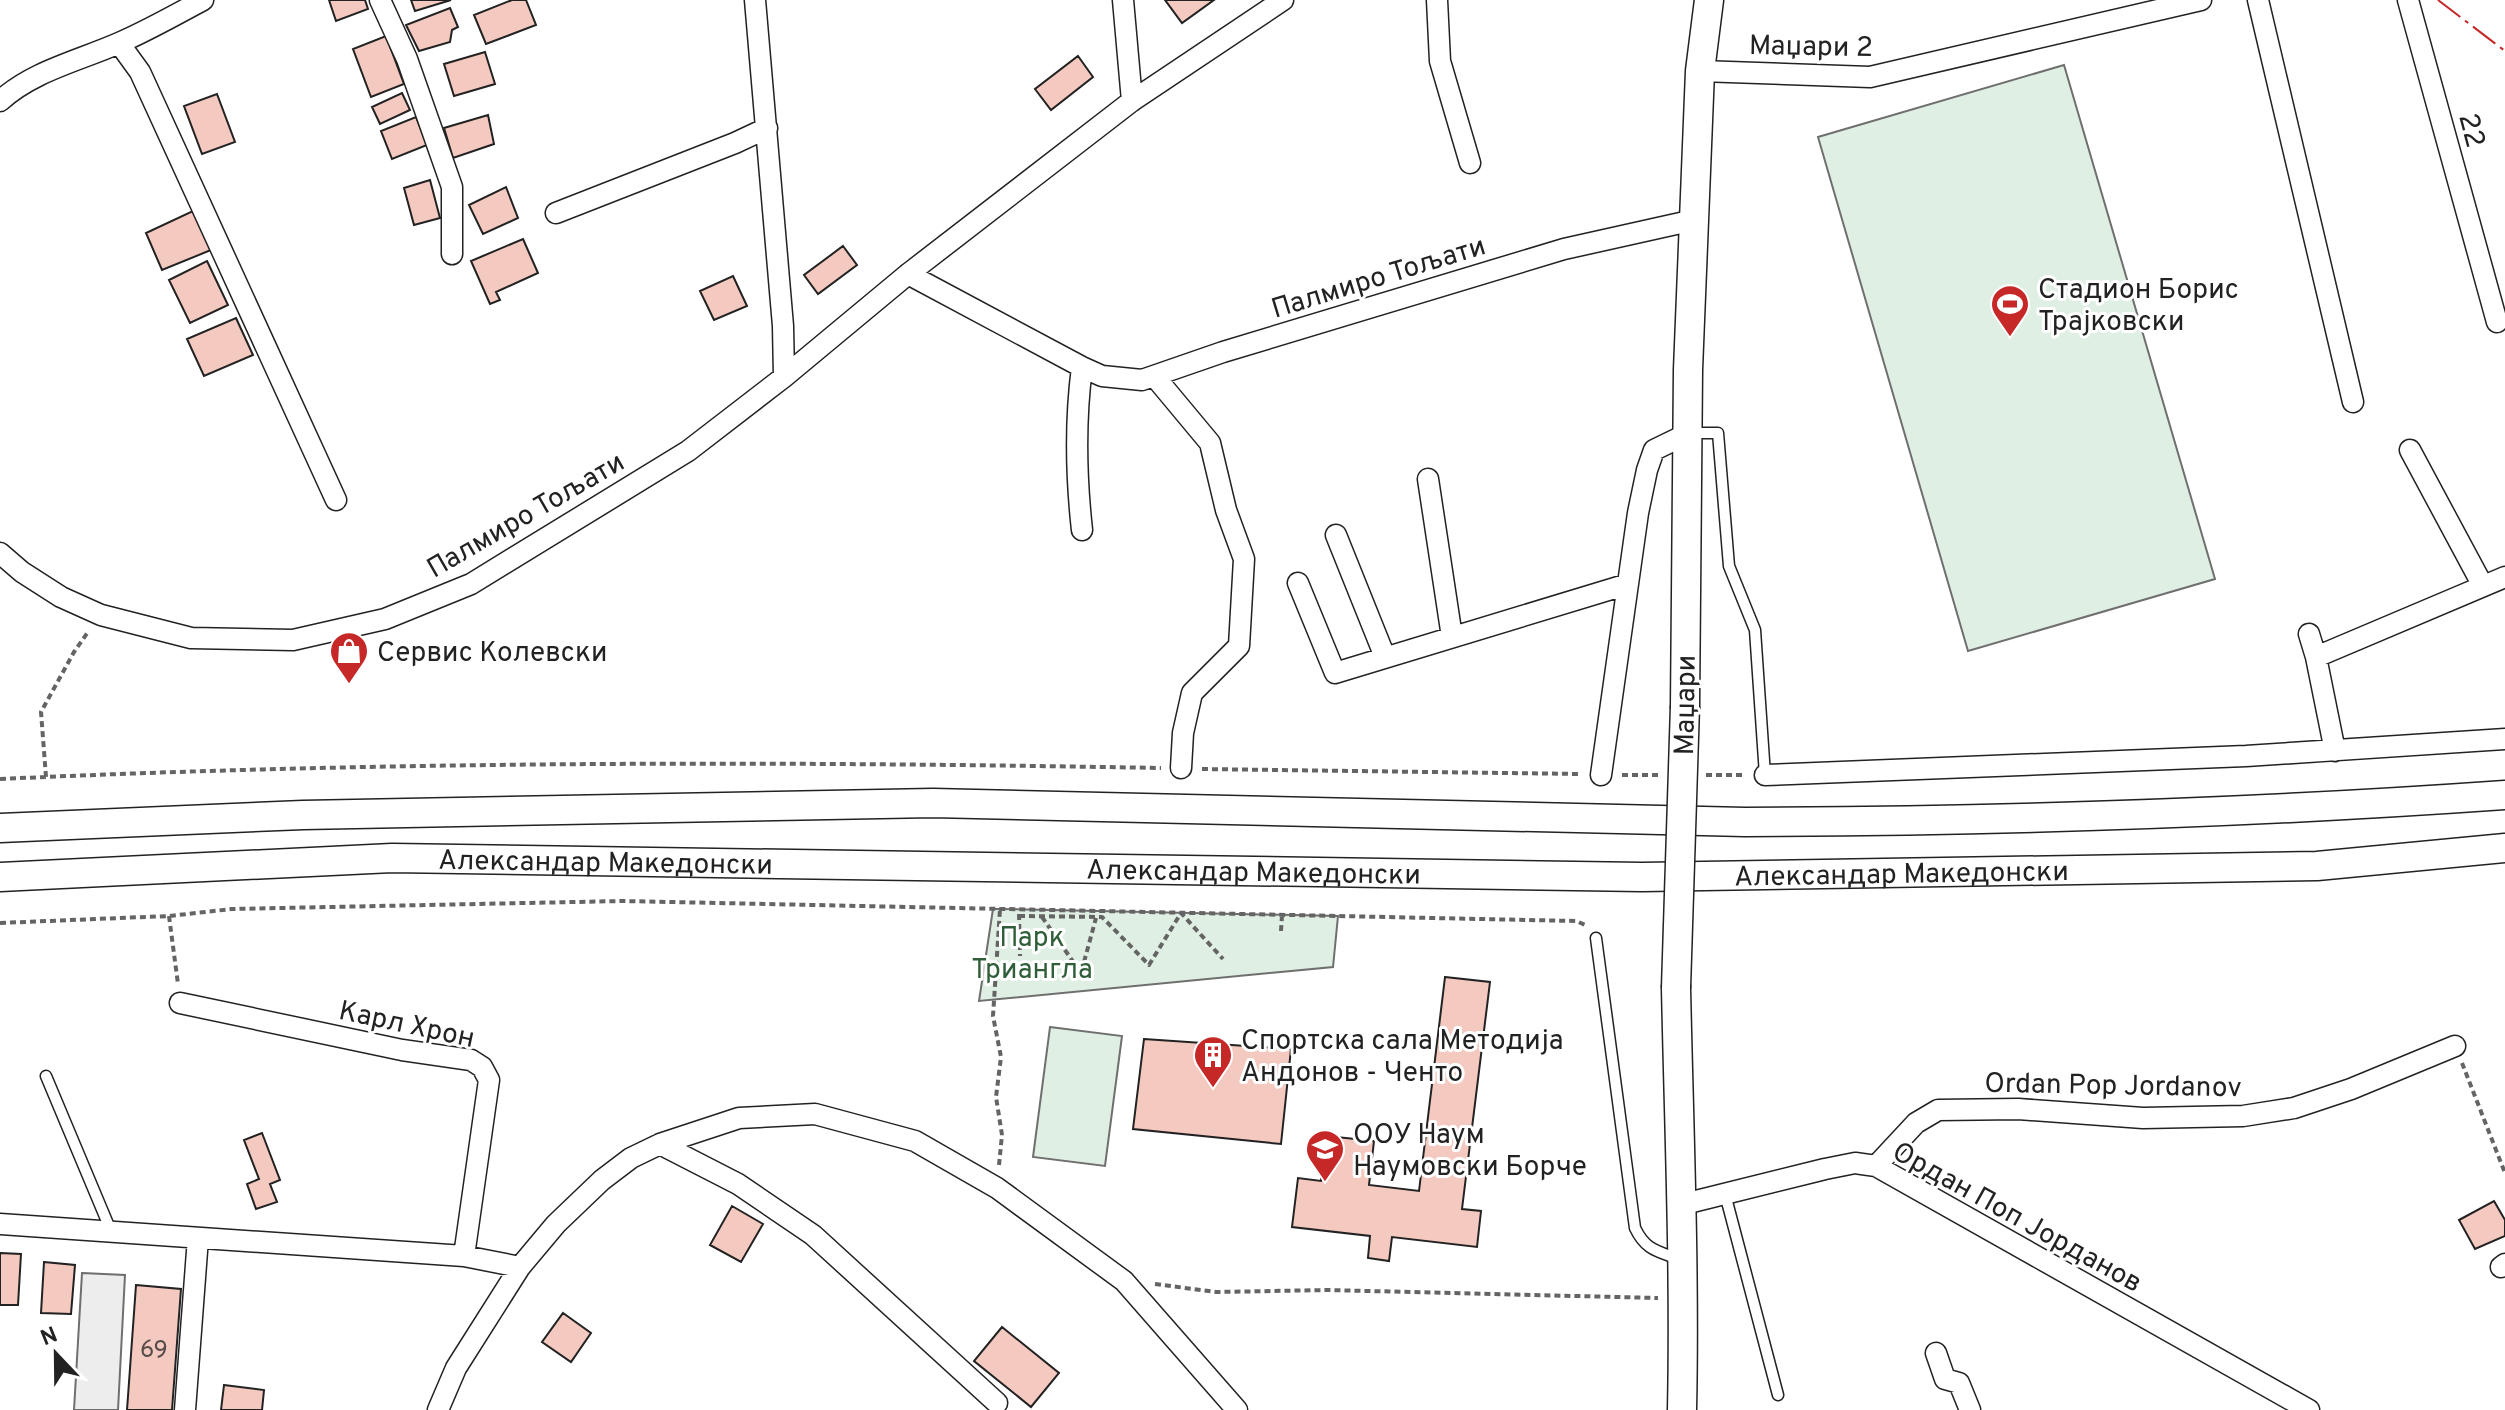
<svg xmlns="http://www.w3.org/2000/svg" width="2505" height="1410" font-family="Overpass,sans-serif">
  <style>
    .green { fill: #e0efe3; stroke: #6f6f6f; stroke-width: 2 }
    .parking { fill: #ededed; stroke: #6f6f6f; stroke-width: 2 }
    .building { fill: #f3c9c0; stroke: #222; stroke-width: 2 }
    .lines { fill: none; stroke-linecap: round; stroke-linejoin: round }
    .lane-casing { stroke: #222; stroke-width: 13 }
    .street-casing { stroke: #222; stroke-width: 23 }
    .secondary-casing { stroke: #222; stroke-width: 31 }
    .path { stroke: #646464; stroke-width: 4; stroke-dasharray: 6 4; stroke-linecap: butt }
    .lane { stroke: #fff; stroke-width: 10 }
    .street { stroke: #fff; stroke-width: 20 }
    .secondary { stroke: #fff; stroke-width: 28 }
    .secondary-bridge-casing { stroke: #222; stroke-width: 31; stroke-linecap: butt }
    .secondary-bridge { stroke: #fff; stroke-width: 28 }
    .power { stroke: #c62828; stroke-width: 2; stroke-dasharray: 28 6 4 6; stroke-linecap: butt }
    .labels { text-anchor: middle; stroke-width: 6; stroke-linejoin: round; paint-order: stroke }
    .number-label { font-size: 24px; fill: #564c4a }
    .street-label { font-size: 28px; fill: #222; stroke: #fff }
    .poi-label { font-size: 28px; fill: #222; stroke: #fff; text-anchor: start }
    .park-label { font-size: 28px; fill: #2f5e38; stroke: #fff }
  </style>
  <rect width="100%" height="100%" fill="#fff"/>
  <path class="green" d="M2064 65 2215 579 1968 651 1818 137Z
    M993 909H1000L1338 916 1333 967 979 1001Z
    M1050 1027 1122 1036 1105 1166 1033 1157Z"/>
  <path class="parking" d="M82 1273 125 1275 118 1410H74Z"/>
  <path class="building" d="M329 0H365L368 9 336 21Z
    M411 0H451L415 11Z
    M512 0H526L536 25 486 44 474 15Z
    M1165 0H1214L1182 23Z
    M450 8 458 27 452 30 450 42 419 51 406 25Z
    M386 36 404 84 371 97 353 49Z
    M485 52 495 84 454 96 444 64Z
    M1078 56 1093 77 1051 110 1035 89Z
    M402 93 410 110 380 124 372 107Z
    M217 94 235 142 202 154 184 106Z
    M488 115 494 144 453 158 444 128Z
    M416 117 427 145 392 159 381 131Z
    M430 180 440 218 414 225 404 188Z
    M506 187 518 218 483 234 469 205Z
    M195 210 211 250 162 270 146 233Z
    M523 239 538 273 496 292 500 300 490 304 471 261Z
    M843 246 857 265 818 294 804 275Z
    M207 261 228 305 190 323 169 280Z
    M733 276 747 306 714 320 700 291Z
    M236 318 253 355 204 376 187 339Z
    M1445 977 1490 982 1462 1209 1481 1211 1477 1247 1392 1237 1389 1261 1368 1258 1370 1236 1292 1227 1298 1178 1321 1181 1327 1136 1374 1141 1369 1185 1419 1191Z
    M1144 1039 1291 1049 1281 1144 1133 1129Z
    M262 1133 280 1180 270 1184 277 1202 256 1209 247 1184 259 1179 244 1140Z
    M2494 1201 2505 1220V1236L2475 1249 2459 1220Z
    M732 1206 763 1224 741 1262 710 1245Z
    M0 1253 21 1254 18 1305H0Z
    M44 1262 75 1265 71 1314 41 1313Z
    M136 1285 181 1289 172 1410H127Z
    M563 1313 591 1333 571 1362 542 1342Z
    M1002 1327 1059 1373 1031 1407 974 1361Z
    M224 1385 264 1390 262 1410H221Z"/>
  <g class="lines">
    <defs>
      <path id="lane" d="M1691 433H1718L1729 566 1755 630 1765 775
        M1596 938 1635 1228C1646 1251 1658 1251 1681 1260
        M46 1076 111 1231
        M1725 1194 1778 1395"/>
      <path id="street" d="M380 0 407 59 452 187V254
        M755 0 783 326 784 377
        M1123 0 1132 101
        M1437 0 1440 61 1470 163
        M2258 0 2353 402
        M2408 0 2497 322
        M119 43 140 72 336 500
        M1700 71 1870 77 2201 0
        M0 101C33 71 78 61 119 43 147 31 175 15 203 0
        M556 213 735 143 767 128
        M908 274 1082 367 1102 376 1142 380 1223 352 1564 249 1694 220
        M1082 367C1075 421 1076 476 1082 530
        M1155 377 1210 443 1226 510 1244 559 1239 646 1192 693 1183 733 1181 768
        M2410 450 2483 586
        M1428 479 1452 637
        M1336 535 1385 657
        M0 553 22 572 61 597 101 615 191 638 293 640 385 619 471 584 688 451 784 377 908 274 1132 101 1283 0
        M1298 583 1335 673 1628 584
        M2309 634 2316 657 2505 577
        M2316 657 2335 751
        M1601 775 1638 513 1647 470 1654 450 1689 433
        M1765 775 2246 756 2505 739
        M180 1003 402 1050 471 1060 482 1067 489 1080 464 1256
        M660 1144 738 1184 813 1235 997 1403
        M1876 1166 1916 1123 1938 1110 2018 1109 2143 1118 2243 1116 2294 1108 2351 1089 2455 1046
        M1680 1205 1825 1169 1855 1163 1876 1166 2309 1410
        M0 1224 464 1256 520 1267
        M2501 1267 2505 1264
        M1936 1353 1945 1379 1959 1383 1970 1410
        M185 1410 198 1238
        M438 1410 456 1368 520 1267 556 1224 602 1180 631 1158 660 1144 739 1118 815 1114 915 1141 997 1188 1124 1281 1237 1410"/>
      <g id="secondary">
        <path d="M1685 706 1688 370 1700 71 1709 0"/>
        <path d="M0 828 303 815 933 803 1745 822C1999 821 2252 813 2505 795"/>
        <path id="s1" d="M0 877 392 858 1642 877 2317 866 2505 848"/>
        <path d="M1676 988C1679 1128 1685 1269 1682 1410"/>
      </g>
    </defs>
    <use href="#lane" class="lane-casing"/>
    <use href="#street" class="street-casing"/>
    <use href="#secondary" class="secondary-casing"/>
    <path class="path" d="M1202 769 1581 774
      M1622 775H1661
      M1706 775H1745
      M46 777 41 712 74 652 88 632
      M0 779C387 761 774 761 1161 768
      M1019 914 1020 956
      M169 916 178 984
      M1019 916 1102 917 1149 965 1181 913 1223 959
      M1042 917 1081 973 1096 918
      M0 923 169 916 232 909 623 901 1576 921 1588 926
      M1281 931 1282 915
      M2462 1063 2505 1173
      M999 1165 1002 1135 996 1097 1001 1057 993 1016 1000 909
      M1155 1284 1216 1292 1328 1290 1658 1298"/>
    <use href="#lane" class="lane"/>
    <use href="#street" class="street"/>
    <use href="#secondary" class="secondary"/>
    <defs>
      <path id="secondary-bridge" d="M1676 988 1685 706"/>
    </defs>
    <use href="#secondary-bridge" class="secondary-bridge-casing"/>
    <use href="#secondary-bridge" class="secondary-bridge"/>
    <path class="power" d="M2438 0 2505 51"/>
  </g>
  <defs>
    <symbol id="stadium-pin" viewBox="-11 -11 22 30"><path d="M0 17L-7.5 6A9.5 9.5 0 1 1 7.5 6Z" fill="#c62828" stroke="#fff"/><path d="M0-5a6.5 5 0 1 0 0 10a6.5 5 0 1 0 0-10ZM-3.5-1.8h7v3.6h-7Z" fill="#fff"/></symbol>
    <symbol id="shop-pin" viewBox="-11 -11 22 30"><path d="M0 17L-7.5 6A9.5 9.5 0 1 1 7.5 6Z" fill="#c62828" stroke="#fff"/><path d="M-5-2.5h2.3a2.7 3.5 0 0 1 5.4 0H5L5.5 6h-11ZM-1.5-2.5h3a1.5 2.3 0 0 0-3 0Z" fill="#fff"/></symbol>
    <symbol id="building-pin" viewBox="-11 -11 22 30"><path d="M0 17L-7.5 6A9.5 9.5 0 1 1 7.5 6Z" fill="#c62828" stroke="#fff"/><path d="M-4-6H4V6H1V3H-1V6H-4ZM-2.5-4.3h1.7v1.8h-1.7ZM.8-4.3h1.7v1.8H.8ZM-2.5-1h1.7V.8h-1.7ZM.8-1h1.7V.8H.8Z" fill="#fff"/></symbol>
    <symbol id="school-pin" viewBox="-11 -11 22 30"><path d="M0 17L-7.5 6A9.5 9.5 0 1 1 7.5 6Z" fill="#c62828" stroke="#fff"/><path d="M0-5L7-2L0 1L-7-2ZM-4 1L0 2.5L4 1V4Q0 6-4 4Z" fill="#fff"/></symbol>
  </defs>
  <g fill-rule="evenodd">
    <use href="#stadium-pin" x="1988" y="282" width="44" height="60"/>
    <use href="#shop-pin" x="327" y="629" width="44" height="60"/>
    <use href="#building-pin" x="1191" y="1033" width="44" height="60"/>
    <use href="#school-pin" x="1303" y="1127" width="44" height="60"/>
  </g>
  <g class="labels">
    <g class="number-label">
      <text x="154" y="1357">69</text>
    </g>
    <g class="street-label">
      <text transform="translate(1811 45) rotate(1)" y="10">Маџари 2</text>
      <text transform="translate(2473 130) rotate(75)" y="10">22</text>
      <text transform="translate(1378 276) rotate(-17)" y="10">Палмиро Тољати</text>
      <text transform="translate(525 514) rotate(-30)" y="10">Палмиро Тољати</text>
      <text transform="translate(1684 705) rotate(-89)" y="10">Маџари</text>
      <text dy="10" stroke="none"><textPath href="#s1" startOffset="606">Александар Македонски</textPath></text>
      <text dy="10" stroke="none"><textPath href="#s1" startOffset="1254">Александар Македонски</textPath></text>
      <text dy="10" stroke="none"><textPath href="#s1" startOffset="1902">Александар Македонски</textPath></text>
      <text transform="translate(407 1023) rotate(12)" y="10">Карл Хрон</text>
      <text transform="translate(2113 1084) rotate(1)" y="10">Ordan Pop Jordanov</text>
      <text transform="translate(2018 1216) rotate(29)" y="10">Ордан Поп Јорданов</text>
    </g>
    <g class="poi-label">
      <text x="2038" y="298">Стадион Борис<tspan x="2038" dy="32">Трајковски</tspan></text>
      <text x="377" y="661">Сервис Колевски</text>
      <text x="1241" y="1049">Спортска сала Методија<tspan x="1241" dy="32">Андонов - Ченто</tspan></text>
      <text x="1353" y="1143">ООУ Наум<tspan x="1353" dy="32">Наумовски Борче</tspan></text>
    </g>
    <g class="park-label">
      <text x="1032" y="946">Парк<tspan x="1032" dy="32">Триангла</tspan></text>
    </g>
  </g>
  <g transform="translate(56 1354) rotate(338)" stroke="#ffffff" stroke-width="6" paint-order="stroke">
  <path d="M0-6L14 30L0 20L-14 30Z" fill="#222222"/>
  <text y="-12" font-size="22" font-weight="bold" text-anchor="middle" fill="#222222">N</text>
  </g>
</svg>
